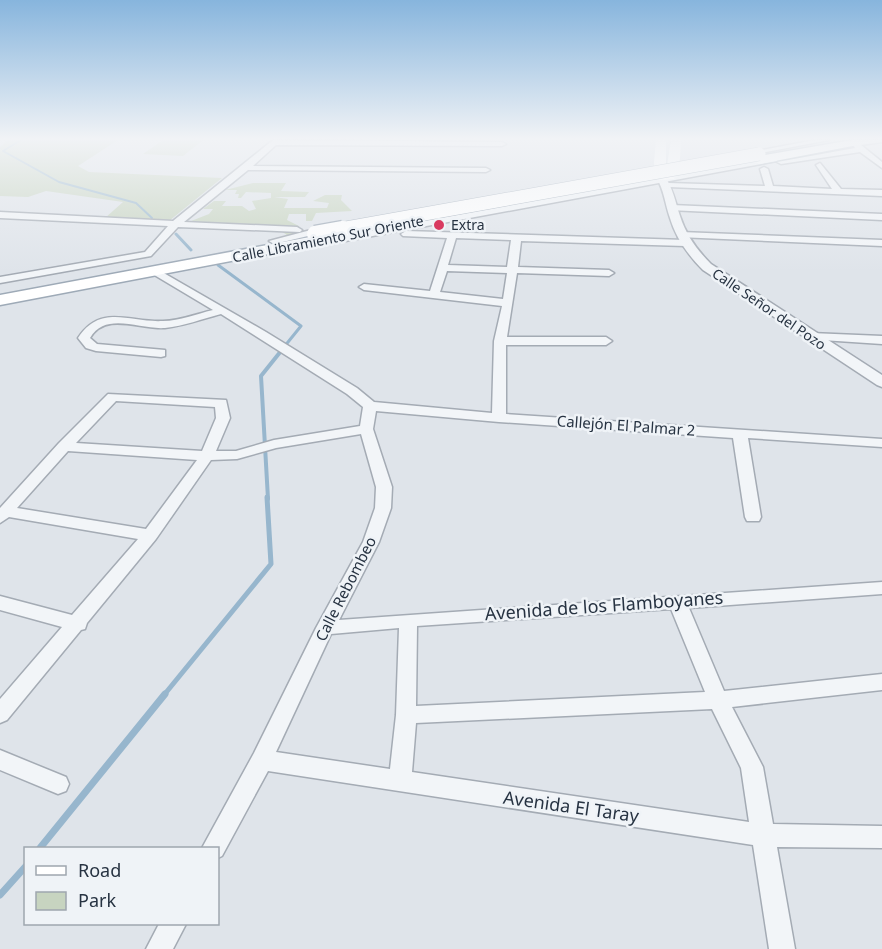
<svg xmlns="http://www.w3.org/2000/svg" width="882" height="949" font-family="'Noto Sans',sans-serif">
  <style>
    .green { fill: #c7d4c0 }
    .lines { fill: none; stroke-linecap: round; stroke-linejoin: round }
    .stream-far4 { stroke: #97b6cd; stroke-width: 2 }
    .stream-far3 { stroke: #97b6cd; stroke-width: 3 }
    .stream-far2 { stroke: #97b6cd; stroke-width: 4 }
    .stream-far1 { stroke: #97b6cd; stroke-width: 5 }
    .stream { stroke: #97b6cd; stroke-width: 7 }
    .minor-casing { stroke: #a4abb4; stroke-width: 3 }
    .tertiary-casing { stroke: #a4abb4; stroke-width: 3 }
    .primary-casing { stroke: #9eaab7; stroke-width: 3 }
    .minor { fill: #f2f5f8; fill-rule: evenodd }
    .tertiary { fill: #f2f5f8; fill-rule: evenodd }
    .secondary { fill: #fff; fill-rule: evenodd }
    .primary { fill: #fff; fill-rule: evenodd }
    .primary-bridge-far1-casing { stroke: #9eaab7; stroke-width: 14; stroke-linecap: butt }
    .primary-bridge-casing { stroke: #9eaab7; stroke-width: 19; stroke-linecap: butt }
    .primary-bridge-far1 { stroke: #fff; stroke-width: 13 }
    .primary-bridge { stroke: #fff; stroke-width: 16 }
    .poi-dot { fill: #d93a60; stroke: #eff3f7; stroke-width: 2 }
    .labels { text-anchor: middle; stroke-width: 5; stroke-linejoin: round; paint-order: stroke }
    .far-poi-label { font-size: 14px; fill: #273342; stroke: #eff3f7; text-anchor: start }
    .far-street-label { font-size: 14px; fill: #273342; stroke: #eff3f7 }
    .street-label { font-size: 15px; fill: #273342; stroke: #eff3f7 }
    .near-street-label { font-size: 18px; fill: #273342; stroke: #eff3f7 }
  </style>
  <rect width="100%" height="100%" fill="#dfe4ea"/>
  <path class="green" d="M8 140H118L78 166 89 172 222 178 169 221 105 218 123 202 46 191 28 197 0 196V147Z
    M163 140H203L183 156 143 154Z
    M253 183H286L281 191 309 192 305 197H274L288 199 284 208H327L329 203 313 201 325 195H342L341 200 352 211 316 213 312 221H306V214H289L287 220 299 226 300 233 287 235 272 225 186 223 209 214 213 209H203L214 201H226L222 206H242L249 211 256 209 252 201 271 198V193L246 192 241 198H238L239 194H235L237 190H225Z"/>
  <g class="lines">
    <path class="stream-far4" d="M21 140 3 151 59 182 136 203 152 218"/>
    <path class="stream-far3" d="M176 234 191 250
      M218 265 301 326 284 347"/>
    <path class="stream-far2" d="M268 499 261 376 285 346"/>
    <path class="stream-far1" d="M164 695 271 564 267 497"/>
    <path class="stream" d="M40 848 165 694
      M0 895 26 866"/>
    <defs>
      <path id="minor" d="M273 140 502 142 506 144 502 146 276 145 253 166 486 168 490 170 486 172 248 170 184 222 297 227 302 230 300 232 178 227 151 256 0 283V277L145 252 168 226 0 218V212L173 221Z
        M815 140H829L755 154 751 152Z
        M869 140H882V142L861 145 882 162V168L860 152 781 164 777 162 855 148 851 142Z
        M774 157H777V161L308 248 303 245 308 242Z
        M820 163 841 189 882 190V196L669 187 665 185 669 183 765 186 760 169 764 167 768 169 773 186 832 189 816 165Z
        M672 205 882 214V220L669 210 668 208Z
        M326 226 329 227V231L274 244 269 241Z
        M406 231 685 240 690 243 685 246 521 241 518 267 609 270 614 273 609 276 517 273 507 337H606L612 341 606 345H506V414L882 439V447L748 438 761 517 759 521H747L745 517 733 438 499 422 376 411 373 429 392 487 391 508 379 542 339 620 882 582V594L689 608 724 691 882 674V690L732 707 763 767 773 824 882 826V848L777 847 795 949H769L753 845 268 771 222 856 218 858V848H202L254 753 316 628 363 542 375 508 376 487 361 434 276 448 237 459 211 460 156 539 87 623 85 629 81 630 7 720 0 723V699L62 627 0 610V596L72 615 138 539 9 517 0 523V508L59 443 108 394 226 400 230 418 216 451H236L274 440 360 426 363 407 347 394 221 314C202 319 184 326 165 328 140 330 106 311 90 338L97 344 165 350V356L161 357 96 351 86 348 78 338C101 303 130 323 163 321 180 321 196 314 213 310L151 273V269L155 268 266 332 357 388 374 402 492 413 494 341 502 306 364 290 359 287 364 284 430 291 447 238 403 236 401 234ZM456 238 511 240 507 267 448 265ZM447 271 507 273 503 299 440 292ZM116 401 215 407 216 418 202 451 76 443ZM68 451 197 460 146 529 17 508ZM671 609 705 692 416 706 417 626ZM399 628 396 715 390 769 276 752 331 634ZM712 709 741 768 749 822 412 772 416 723Z
        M681 232 882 240V246L678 237V233Z
        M811 333 882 336V344L807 339 805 337Z
        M0 750 66 777 69 784 66 791 58 794 0 770Z
        M159 924H186L173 949H146Z"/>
      <path id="tertiary" d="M661 174 664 175C673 188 675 201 680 216 686 235 697 250 711 264L882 375V387L877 385 703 270C688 255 676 238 670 218 665 204 664 189 656 177Z"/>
      <path id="primary" d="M852 140H874L868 143 759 164 753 160 759 156Z
        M321 235 326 237 329 240 326 243 0 305V295Z"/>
    </defs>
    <use href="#minor" class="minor-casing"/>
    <use href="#tertiary" class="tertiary-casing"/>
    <use href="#primary" class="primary-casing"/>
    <use href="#minor" class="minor"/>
    <use href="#tertiary" class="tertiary"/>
    <path class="secondary" d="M656 140H666V172L671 140H681L680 159 674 179 661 180 655 177 654 162Z"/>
    <use href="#primary" class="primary"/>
    <defs>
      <path id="primary-bridge-far1" d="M335 230 759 154"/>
      <path id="primary-bridge" d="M315 234 343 229"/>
    </defs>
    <use href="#primary-bridge-far1" class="primary-bridge-far1-casing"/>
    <use href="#primary-bridge" class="primary-bridge-casing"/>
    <use href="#primary-bridge-far1" class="primary-bridge-far1"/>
    <use href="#primary-bridge" class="primary-bridge"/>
  </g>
  <linearGradient id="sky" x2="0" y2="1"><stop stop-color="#87b5dd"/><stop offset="0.51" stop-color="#f1f3f6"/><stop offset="1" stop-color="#f1f3f6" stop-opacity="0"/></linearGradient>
  <rect width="882" height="272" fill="url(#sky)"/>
  <circle class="poi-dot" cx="439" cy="225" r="6"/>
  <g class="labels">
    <g class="far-poi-label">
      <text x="451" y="230">Extra</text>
    </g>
    <g class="far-street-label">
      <text transform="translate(328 239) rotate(-11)" y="5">Calle Libramiento Sur Oriente</text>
      <text transform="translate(769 309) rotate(34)" y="5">Calle Señor del Pozo</text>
    </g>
    <g class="street-label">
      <text transform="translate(626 426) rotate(4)" y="5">Callejón El Palmar 2</text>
      <text transform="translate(346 589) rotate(-63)" y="5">Calle Rebombeo</text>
    </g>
    <g class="near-street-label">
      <text transform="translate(604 606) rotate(-4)" y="6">Avenida de los Flamboyanes</text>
      <text transform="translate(571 807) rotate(8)" y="6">Avenida El Taray</text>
    </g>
  </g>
  <rect x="24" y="847" width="195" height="78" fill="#eff3f7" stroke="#9fa6af" stroke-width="1.5"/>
  <rect x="36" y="866" width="30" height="9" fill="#ffffff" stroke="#9fa6af" stroke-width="1.5"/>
  <text x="78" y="877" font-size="18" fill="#273342">Road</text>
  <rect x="36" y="892" width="30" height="18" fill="#c7d4c0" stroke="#9fa6af" stroke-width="1.5"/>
  <text x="78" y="907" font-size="18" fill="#273342">Park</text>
</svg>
